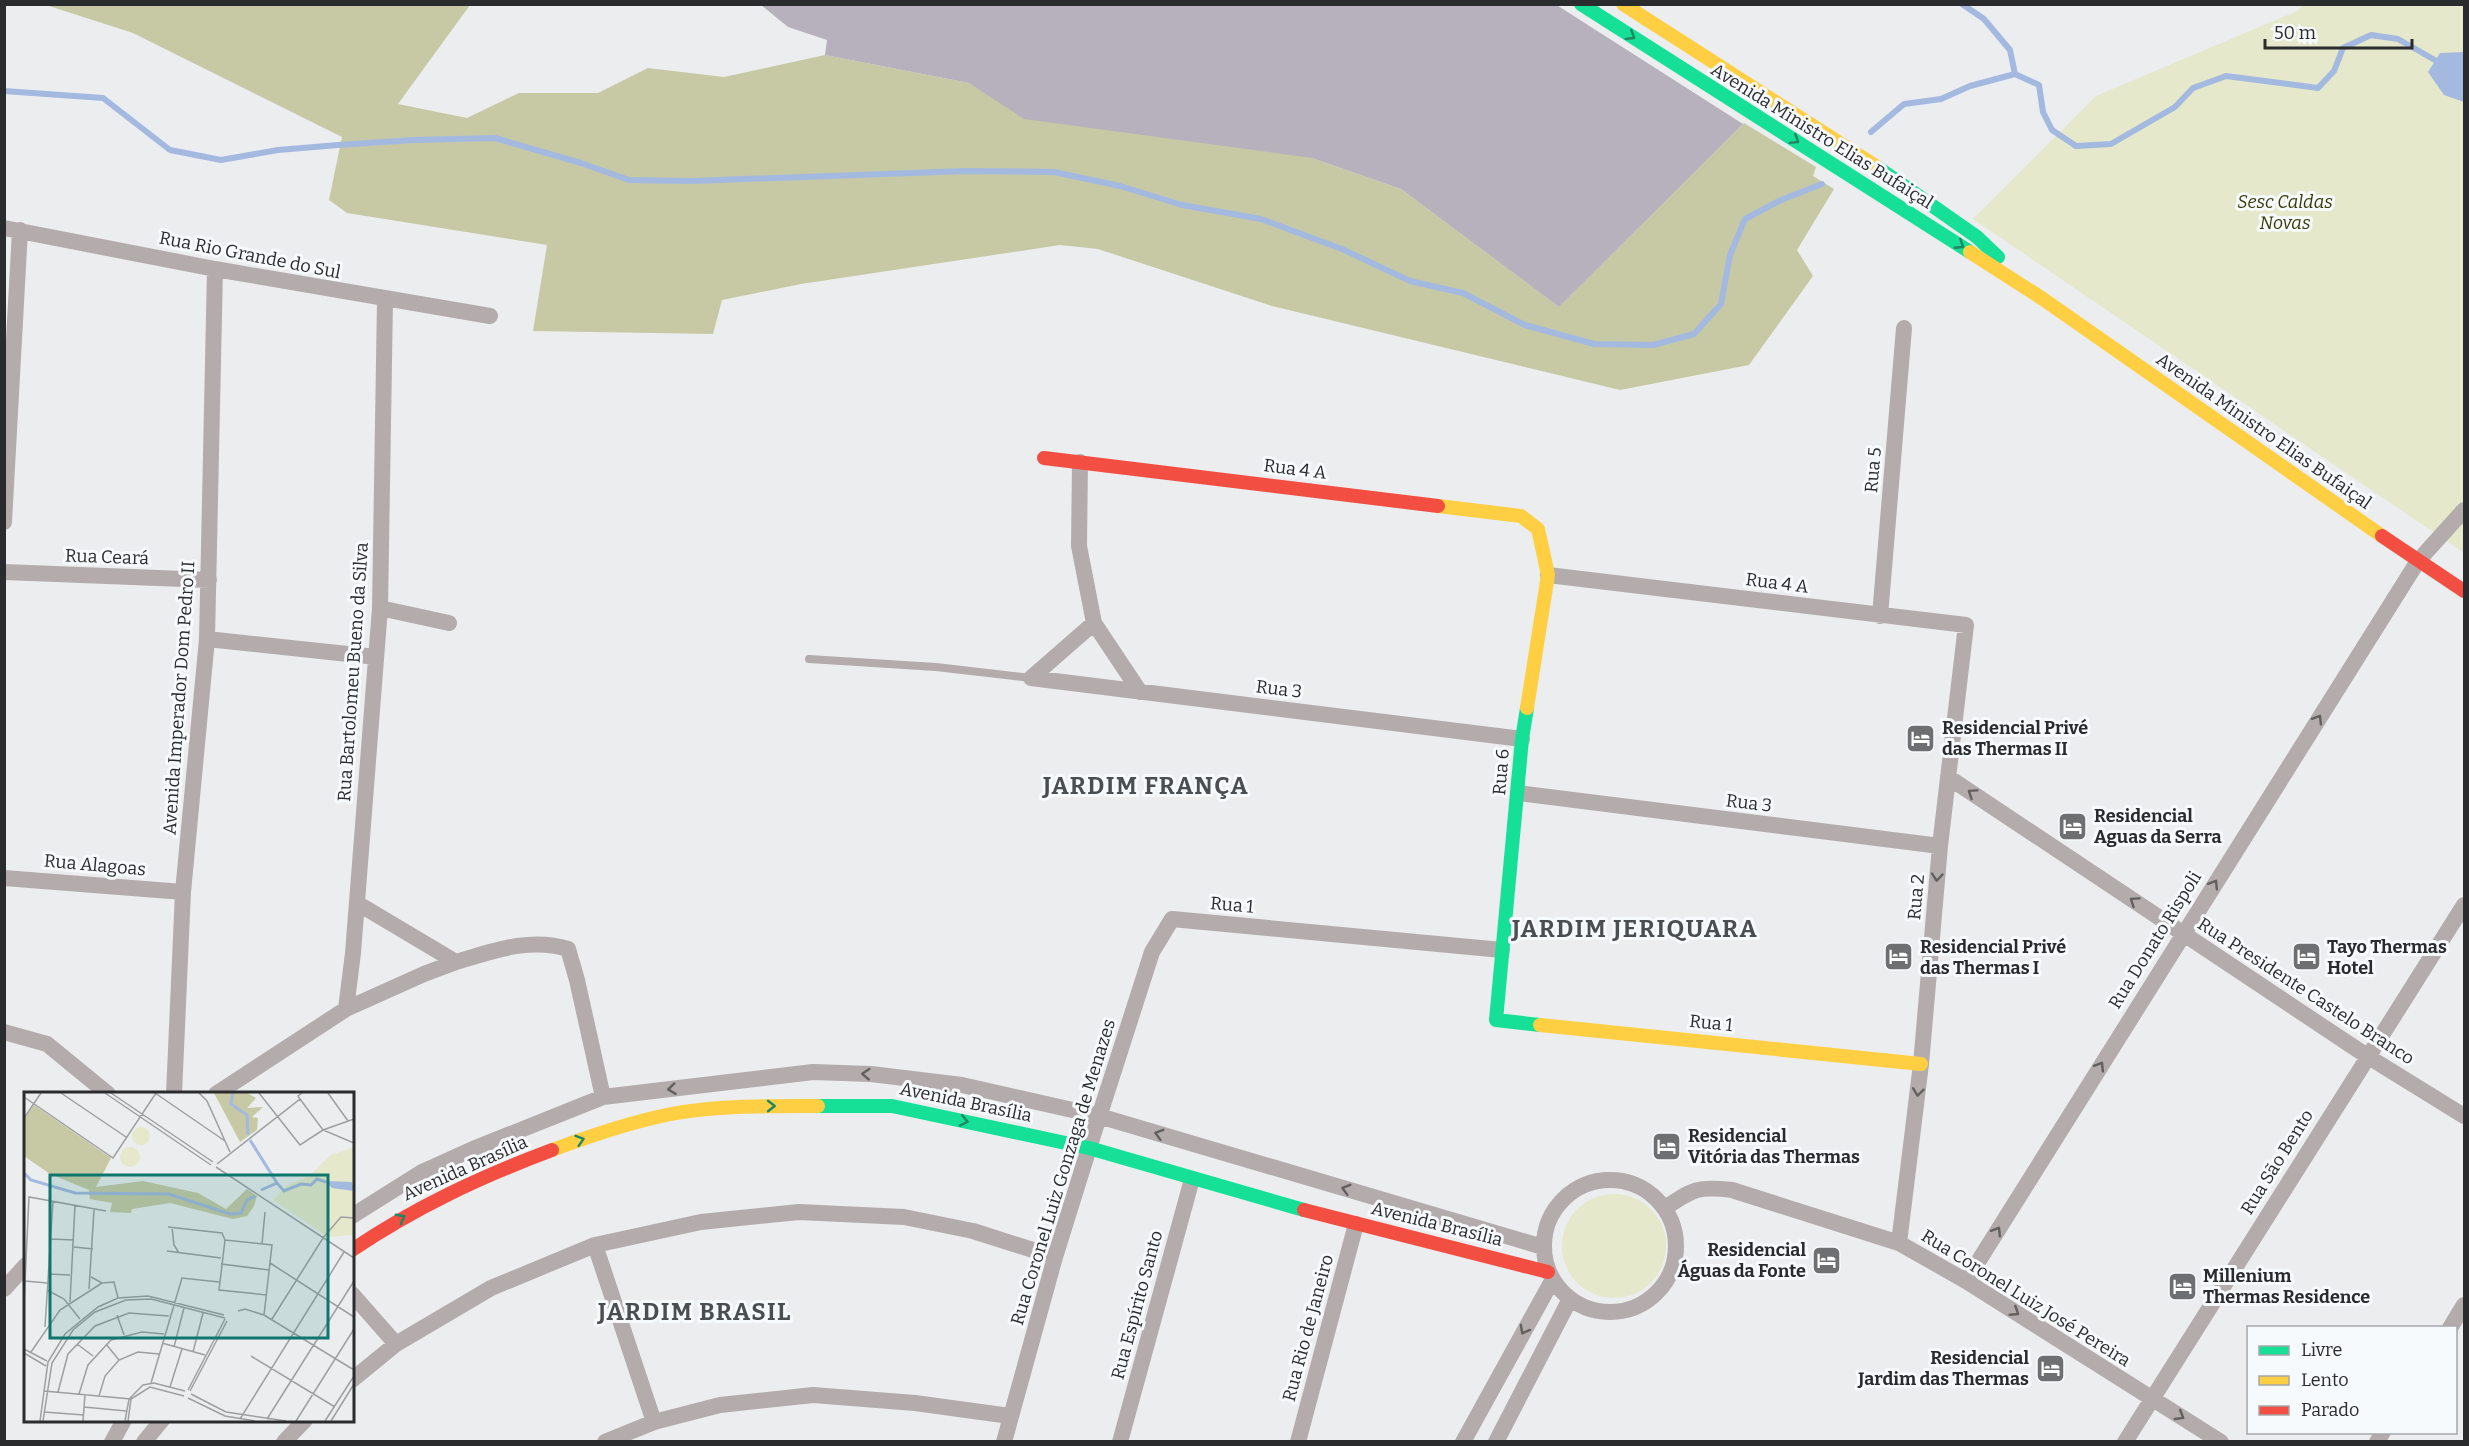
<svg xmlns="http://www.w3.org/2000/svg" width="2469" height="1446" font-family="Bitter,serif">
  <style>
    .green { fill: #e5e8cb }
    .forest { fill: #c7c9a5 }
    .water { fill: #a3b9e0 }
    .lines { fill: none; stroke-linecap: round; stroke-linejoin: round }
    .stream { stroke: #a3b9e0; stroke-width: 6 }
    .building { fill: #b6b1bc }
    .lane { stroke: #b4acac; stroke-width: 8 }
    .street { stroke: #b4acac; stroke-width: 16 }
    .fast { stroke: #16e098; stroke-width: 14 }
    .slow { stroke: #ffcf43; stroke-width: 14 }
    .jam { stroke: #f24e42; stroke-width: 14 }
    .oneway { stroke: #208662 }
    .oneway2 { stroke: #615f5f }
    .labels { text-anchor: middle; stroke-width: 6; stroke-linejoin: round; paint-order: stroke }
    .street-label { font-size: 18px; fill: #2a2b2c; stroke: #f7fafd }
    .park-label { font-size: 18px; font-style: italic; fill: #393a04; stroke: #f7fafd }
    .poi-label { font-size: 18px; font-weight: bold; fill: #2a2b2c; stroke: #f7fafd; text-anchor: start }
    .district-label { font-size: 24px; font-weight: bold; letter-spacing: 1.5px; fill: #4b4e50; stroke: #f7fafd }
    .inset-river { fill: none; stroke: #a3b9e0; stroke-width: 3 }
    .inset-road { fill: none; stroke: #9e9fa1; stroke-width: 1.5 }
    .view { fill: #0f766e; fill-opacity: 0.15; stroke: #0f766e; stroke-width: 3 }
    .inset-edge { fill: none; stroke: #2a2b2c; stroke-width: 3 }
  </style>
  <rect width="100%" height="100%" fill="#ebedef"/>
  <path class="green" d="M2303 5H2464V553L1973 219 2096 96 2297 11Z
    M1562 1246a52 52 0 1 1 104 0a52 52 0 1 1-104 0Z"/>
  <path class="forest" d="M46 5H470L398 104 467 118 519 93H598L648 68 724 77 825 55 969 83 1312 158 1401 189 1559 307 1744 123 1816 167 1813 176 1834 189 1797 250 1813 276 1749 365 1620 390 1272 306 1098 249 1060 245 801 284 722 300 713 334 533 331 547 245 347 213 329 200 342 137 133 33Z"/>
  <path class="water" d="M2464 52V102L2444 95 2428 72 2440 53Z"/>
  <g class="lines">
    <path class="stream" d="M1962 4 1984 19 2010 50 2015 74
      M4 91 103 98 170 150 221 160 278 150 338 145 413 140 495 138 581 163 629 180 692 181 965 171 1054 172 1120 186 1182 205 1261 219 1342 249 1410 281 1463 293 1525 325 1594 344 1653 345 1694 334 1721 304 1730 255 1745 219 1781 200 1822 184
      M1871 132 1904 104 1941 99 1970 86 2015 74 2039 85 2043 112 2052 130 2076 146 2111 144 2175 107 2193 88 2226 76 2318 88 2334 71 2343 48 2371 35 2398 39 2440 63"/>
  </g>
  <path class="building" d="M760 4H1555L1743 124 1559 307 1401 189 1312 158 1024 119 969 83 825 55 827 40 788 27Z"/>
  <g class="lines">
    <path class="lane" d="M809 659 936 667 1031 678"/>
    <path class="street" d="M4 228 215 269 490 316
      M1080 462 1079 546 1094 623 1140 692
      M4 522 20 230
      M4 572 209 580
      M1548 575 1966 625 1940 846 1921 1064 1899 1243
      M380 608 449 623
      M1880 616 1904 328
      M207 639 376 657
      M1031 678 1522 739
      M1031 678 1094 623
      M1948 777 2367 1056 2464 1116
      M1518 793 1940 846
      M4 878 183 892
      M357 903 456 962C493 951 530 937 568 949L577 980 603 1097
      M346 1009 353 953 380 608 385 300
      M4 1032 47 1044 108 1094
      M174 1094 183 892 207 639 215 269
      M216 1094 346 1009 424 974 456 962
      M1544 1246a66 66 0 1 1 132 0a66 66 0 1 1-132 0Z
      M1665 1208C1693 1189 1698 1186 1732 1190L1899 1243 1966 1281 2221 1442
      M352 1216 422 1172 473 1149 603 1097 813 1072 871 1074 962 1085 1099 1116 1543 1247
      M595 1245 654 1422
      M1966 1281 2418 561 2464 510
      M4 1289 26 1265
      M352 1294 396 1344
      M2450 1328 2464 1305
      M352 1380 396 1344 491 1288 595 1245 701 1222 799 1212 904 1217 973 1231 1055 1257
      M112 1442 124 1420
      M144 1442 162 1420
      M284 1442 305 1420
      M605 1442 654 1422 720 1405 813 1395 915 1403 1010 1416
      M1004 1442 1055 1257 1089 1148 1152 952 1172 919 1502 950
      M1120 1442 1192 1179
      M1298 1442 1356 1224
      M1463 1442 1553 1279
      M1496 1442 1570 1299
      M2125 1442 2464 905
      M2377 1442 2383 1432"/>
    <path class="fast" d="M1581 4 1970 252
      M1877 167 1977 237 1998 257
      M1527 708 1522 739 1496 1020 1540 1025
      M818 1106H892L1089 1148 1304 1210"/>
    <path class="slow" d="M1623 4 1877 167
      M1970 252 2043 299 2382 536
      M1438 506 1521 516 1538 529 1548 575 1527 708
      M1540 1025 1921 1064
      M552 1150C587 1137 635 1121 671 1114 718 1105 770 1106 818 1106"/>
    <path class="jam" d="M1044 458 1438 506
      M2382 536 2464 591
      M1304 1210 1548 1272
      M352 1250C416 1207 480 1177 552 1150"/>
  </g>
  <defs><path id="oneway-chevron" d="M-2-3.5L2.5 0L-2 3.5" fill="none" stroke-width="1.6" stroke-linecap="round" stroke-linejoin="round" transform="scale(1.5)"/></defs>
  <g class="oneway">
    <use href="#oneway-chevron" transform="translate(1631 36) rotate(32)"/>
    <use href="#oneway-chevron" transform="translate(1795 140) rotate(32)"/>
    <use href="#oneway-chevron" transform="translate(1960 245) rotate(33)"/>
    <use href="#oneway-chevron" transform="translate(771 1106)"/>
    <use href="#oneway-chevron" transform="translate(964 1121) rotate(12)"/>
    <use href="#oneway-chevron" transform="translate(580 1140) rotate(-17)"/>
    <use href="#oneway-chevron" transform="translate(401 1218) rotate(-28)"/>
  </g>
  <g class="oneway2">
    <use href="#oneway-chevron" transform="translate(2318 719) rotate(-58)"/>
    <use href="#oneway-chevron" transform="translate(1972 793) rotate(-146)"/>
    <use href="#oneway-chevron" transform="translate(1937 877) rotate(95)"/>
    <use href="#oneway-chevron" transform="translate(2214 884) rotate(-58)"/>
    <use href="#oneway-chevron" transform="translate(2134 901) rotate(-146)"/>
    <use href="#oneway-chevron" transform="translate(2100 1066) rotate(-58)"/>
    <use href="#oneway-chevron" transform="translate(866 1074) rotate(-177)"/>
    <use href="#oneway-chevron" transform="translate(672 1089) rotate(173)"/>
    <use href="#oneway-chevron" transform="translate(1918 1092) rotate(97)"/>
    <use href="#oneway-chevron" transform="translate(1159 1134) rotate(-164)"/>
    <use href="#oneway-chevron" transform="translate(1346 1189) rotate(-164)"/>
    <use href="#oneway-chevron" transform="translate(1997 1231) rotate(-58)"/>
    <use href="#oneway-chevron" transform="translate(2015 1312) rotate(33)"/>
    <use href="#oneway-chevron" transform="translate(1524 1330) rotate(119)"/>
    <use href="#oneway-chevron" transform="translate(2180 1416) rotate(31)"/>
  </g>
  <defs>
    <symbol id="hotel-square" viewBox="-11 -11 22 22"><rect x="-9" y="-9" width="18" height="18" rx="4" fill="#6e6f70" stroke="#f7fafd"/><path d="M-6-4.5h1.5V1H6V5H4.5V3h-9V5H-6ZM-4 0a1.8 1.8 0 1 1 3.6 0ZM.5 0V-2.5h3Q6-2.5 6 0Z" fill="#fff"/></symbol>
  </defs>
  <g fill-rule="evenodd">
    <use href="#hotel-square" x="1904" y="722" width="33" height="33"/>
    <use href="#hotel-square" x="2056" y="810" width="33" height="33"/>
    <use href="#hotel-square" x="1882" y="940" width="33" height="33"/>
    <use href="#hotel-square" x="2290" y="940" width="33" height="33"/>
    <use href="#hotel-square" x="1650" y="1130" width="33" height="33"/>
    <use href="#hotel-square" x="1810" y="1244" width="33" height="33"/>
    <use href="#hotel-square" x="2166" y="1270" width="33" height="33"/>
    <use href="#hotel-square" x="2034" y="1352" width="33" height="33"/>
  </g>
  <g class="labels">
    <g class="street-label">
      <text transform="translate(1822 136) rotate(32)" y="6">Avenida Ministro Elias Bufaiçal</text>
      <text transform="translate(250 255) rotate(11)" y="6">Rua Rio Grande do Sul</text>
      <text transform="translate(2264 431) rotate(35)" y="6">Avenida Ministro Elias Bufaiçal</text>
      <text transform="translate(1295 469) rotate(7)" y="6">Rua 4 A</text>
      <text transform="translate(1873 470) rotate(-85)" y="6">Rua 5</text>
      <text transform="translate(107 557) rotate(2)" y="6">Rua Ceará</text>
      <text transform="translate(1777 583) rotate(7)" y="6">Rua 4 A</text>
      <text transform="translate(353 672) rotate(-86)" y="6">Rua Bartolomeu Bueno da Silva</text>
      <text transform="translate(1279 689) rotate(7)" y="6">Rua 3</text>
      <text transform="translate(179 698) rotate(-86)" y="6">Avenida Imperador Dom Pedro II</text>
      <text transform="translate(1501 772) rotate(-85)" y="6">Rua 6</text>
      <text transform="translate(1749 803) rotate(7)" y="6">Rua 3</text>
      <text transform="translate(95 865) rotate(5)" y="6">Rua Alagoas</text>
      <text transform="translate(1916 897) rotate(-85)" y="6">Rua 2</text>
      <text transform="translate(1232 905) rotate(5)" y="6">Rua 1</text>
      <text transform="translate(2155 940) rotate(-58)" y="6">Rua Donato Rispoli</text>
      <text transform="translate(2306 991) rotate(33)" y="6">Rua Presidente Castelo Branco</text>
      <text transform="translate(1711 1023) rotate(6)" y="6">Rua 1</text>
      <text transform="translate(966 1102) rotate(12)" y="6">Avenida Brasília</text>
      <text transform="translate(2277 1162) rotate(-58)" y="6">Rua São Bento</text>
      <text transform="translate(465 1168) rotate(-24)" y="6">Avenida Brasília</text>
      <text transform="translate(1063 1172) rotate(-73)" y="6">Rua Coronel Luiz Gonzaga de Menazes</text>
      <text transform="translate(1437 1224) rotate(14)" y="6">Avenida Brasília</text>
      <text transform="translate(2026 1298) rotate(32)" y="6">Rua Coronel Luiz José Pereira</text>
      <text transform="translate(1137 1305) rotate(-75)" y="6">Rua Espírito Santo</text>
      <text transform="translate(1308 1328) rotate(-75)" y="6">Rua Rio de Janeiro</text>
    </g>
    <g class="park-label">
      <text x="2285" y="208">Sesc Caldas<tspan x="2285" dy="21">Novas</tspan></text>
    </g>
    <g class="poi-label">
      <text x="1942" y="734">Residencial Privé<tspan x="1942" dy="21">das Thermas II</tspan></text>
      <text x="2094" y="822">Residencial<tspan x="2094" dy="21">Aguas da Serra</tspan></text>
      <text x="1920" y="953">Residencial Privé<tspan x="1920" dy="21">das Thermas I</tspan></text>
      <text x="2327" y="953">Tayo Thermas<tspan x="2327" dy="21">Hotel</tspan></text>
      <text x="1688" y="1142">Residencial<tspan x="1688" dy="21">Vitória das Thermas</tspan></text>
      <text x="1806" y="1256" text-anchor="end">Residencial<tspan x="1806" dy="21">Águas da Fonte</tspan></text>
      <text x="2203" y="1282">Millenium<tspan x="2203" dy="21">Thermas Residence</tspan></text>
      <text x="2029" y="1364" text-anchor="end">Residencial<tspan x="2029" dy="21">Jardim das Thermas</tspan></text>
    </g>
    <g class="district-label">
      <text x="1146" y="794">JARDIM FRANÇA</text>
      <text x="1635" y="937">JARDIM JERIQUARA</text>
      <text x="695" y="1320">JARDIM BRASIL</text>
    </g>
  </g>
  <g transform="translate(24 1092)">
    <rect width="330" height="330" fill="#ebedef"/>
    <path d="M108 44a9 9 0 1 1 18 0a9 9 0 1 1-18 0ZM330 55V143L304 145 249 108 262 94 285 84 307 63ZM96 65a10 10 0 1 1 20 0a10 10 0 1 1-20 0Z" fill="#e5e8cb"/>
    <path d="M190 1H223L232 6 223 16 239 15 228 25 234 26 233 38 216 50ZM10 13 87 66 72 95 119 89 174 101 202 117 223 97 233 104 230 114 223 124 209 127 146 111 108 117 107 121 86 120 88 111 66 107 65 98 26 82 0 64V27Z" fill="#c7c9a5"/>
    <path d="M301 89 328 90 330 99 308 96Z" fill="#a3b9e0"/>
    <path class="inset-river" d="M209 1 207 12 223 23 224 43M226 48 253 91M0 81 7 88 51 101 145 102 206 122 217 121 223 108 231 104M237 98 253 91 260 99 277 92 287 93 293 87 302 90"/>
    <path class="inset-road" d="M37 1 102 45M81 1 187 73M87 1 189 70M131 1 201 49M175 1 183 9 206 60M235 1 276 53 299 38 330 27M304 1 324 29M0 5 89 66 132 1M276 7 299 38 330 51M0 26 17 1M193 72 276 7 274 4 278 1M192 75 330 166M144 135 198 141 201 148 195 198 243 203M148 135 150 153 155 161M27 147 50 148M201 148 248 153 240 223M238 152 241 120M50 155 69 157M143 159 197 166M246 171 330 225M197 172 245 178M24 182 46 183M67 185 78 191 90 190 94 206M1 189 23 191M65 197 70 118M23 198 40 207 56 227M0 210 5 105 82 119M46 210 51 113M214 219 221 217 240 223 330 278M93 223 100 243M248 227 299 146 317 125 330 126M21 235 29 109M138 251 181 263M53 252 69 264M82 252 95 268M150 255 160 216M0 257 23 269M7 260 36 218 78 191M169 260 179 221M0 261 22 274M227 264 311 315M127 291 158 186 195 190M146 295 158 257M164 298 201 227M20 299 107 307M166 299 203 229M34 300 44 262 71 234 105 221 145 224M55 302 64 273 87 248 118 240 140 242M167 302 202 320 262 329M75 304 81 284 95 268 114 260 135 262M164 306 201 324 231 329M107 307 126 295 160 304M60 315 102 319M20 320 60 323M216 327 320 160M243 327 330 189M16 329 24 270 41 242 74 215 94 206 124 204 200 223M19 329 28 271 49 238 71 220 102 208 127 207 201 226M59 329 61 302M101 329 105 307 119 293 130 291 161 299M104 329 107 307M272 329 330 237M301 329 330 284M307 329 330 292"/>
    <path class="view" d="M26 83H304V246H26Z"/>
    <rect width="330" height="330" class="inset-edge"/>
  </g>
  <rect width="2469" height="1446" fill="none" stroke="#2a2b2c" stroke-width="12"/>
  <rect x="2247" y="1326" width="210" height="108" fill="#f7fafd" stroke="#a5a7a9" stroke-width="1.5"/>
  <rect x="2259" y="1346" width="30" height="9" fill="#16e098" stroke="#a5a7a9" stroke-width="1.5"/>
  <text x="2301" y="1356" font-size="18" fill="#2a2b2c">Livre</text>
  <rect x="2259" y="1376" width="30" height="9" fill="#ffcf43" stroke="#a5a7a9" stroke-width="1.5"/>
  <text x="2301" y="1386" font-size="18" fill="#2a2b2c">Lento</text>
  <rect x="2259" y="1406" width="30" height="9" fill="#f24e42" stroke="#a5a7a9" stroke-width="1.5"/>
  <text x="2301" y="1416" font-size="18" fill="#2a2b2c">Parado</text>
  <path d="M2265 39v9h147v-9" fill="none" stroke="#2a2b2c" stroke-width="3"/>
  <text x="2274" y="39" font-size="18" fill="#2a2b2c" stroke="#f7fafd" stroke-width="4.5" paint-order="stroke">50 m</text>
</svg>
